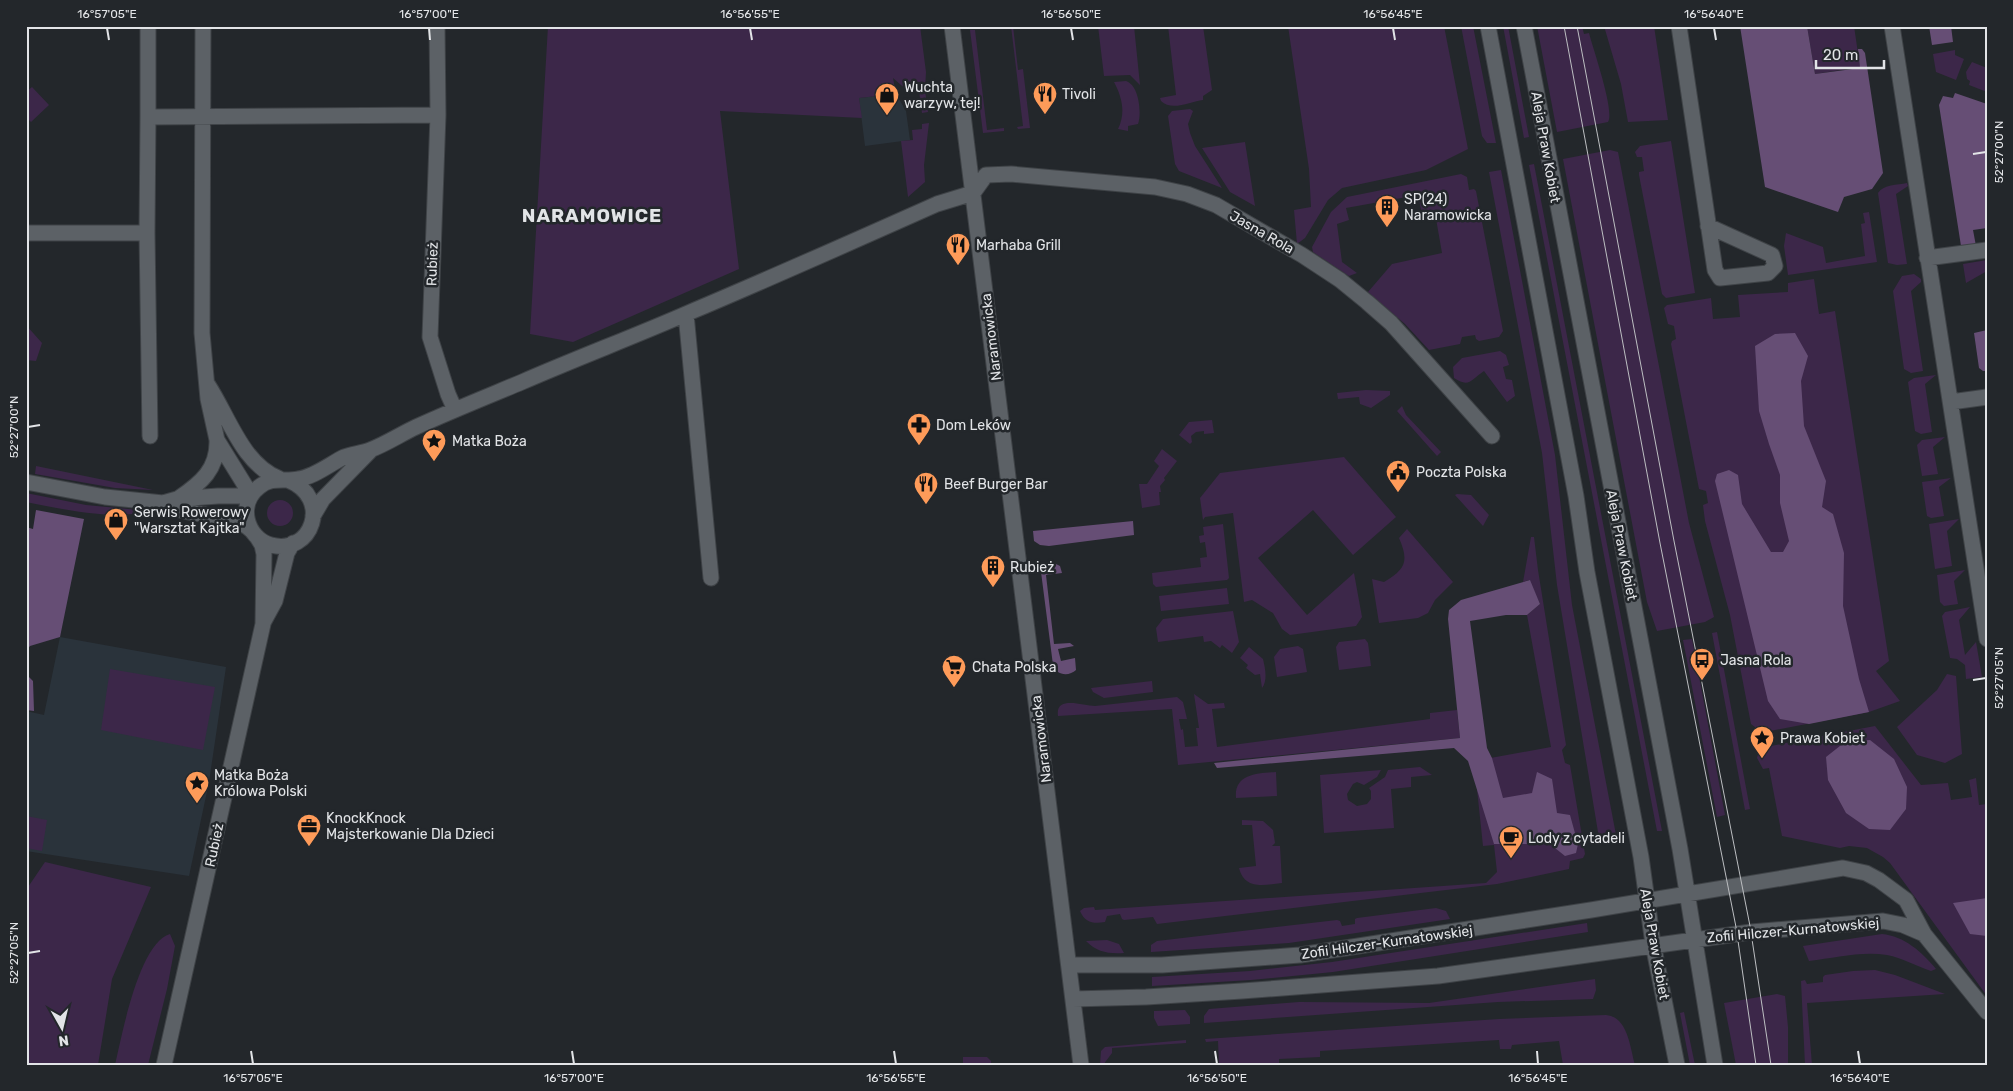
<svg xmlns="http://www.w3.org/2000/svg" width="2013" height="1091" font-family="Rubik,sans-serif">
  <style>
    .built { fill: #2a333b }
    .green { fill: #3c2749 }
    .forest { fill: #664e75 }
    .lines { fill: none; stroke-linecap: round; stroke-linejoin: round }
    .minor-casing { stroke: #3f4347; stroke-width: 17 }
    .minor { stroke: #5c6166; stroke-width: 15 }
    .tram { stroke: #bdbfc2; stroke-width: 1 }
    .ticks { fill: none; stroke: #e2e4e7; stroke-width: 2 }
    .labels { text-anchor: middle; stroke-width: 5; stroke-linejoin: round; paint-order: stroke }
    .poi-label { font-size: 14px; fill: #e2e4e7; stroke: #23272b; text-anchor: start }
    .street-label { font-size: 14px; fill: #e2e4e7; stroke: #23272b }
    .district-label { font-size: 19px; font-weight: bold; letter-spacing: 1px; fill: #e2e4e7; stroke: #23272b }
    .neatline { fill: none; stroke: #e2e4e7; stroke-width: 2 }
    .ticks-label { font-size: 12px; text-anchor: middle; fill: #e2e4e7 }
  </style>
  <rect width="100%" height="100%" fill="#23272b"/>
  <path class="built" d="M896 94 906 111 910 140 865 146 859 98Z
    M60 637 226 667 209 782 189 876 26 851V711L44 715Z"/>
  <path class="green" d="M548 26H920L926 72 925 90 928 112 922 113 919 91 909 92 893 78 896 94 859 98 862 118 720 111 739 269 573 342 530 334Z
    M1011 26H1013L1018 70 1023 69 1030 128 1018 129 1017 127 1023 126Z
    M1098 26H1134L1140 85 1130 75 1104 76Z
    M1168 26H1203L1212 90 1203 96V100C1191 101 1172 112 1161 101L1160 98 1176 95Z
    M1288 26H1444L1468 149 1426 170 1342 188 1328 200 1305 238 1297 244 1294 210 1311 207 1309 169Z
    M1461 26H1473L1496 143H1487L1482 136Z
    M1503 26H1508L1529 137 1524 138Z
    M1537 26H1582L1584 34 1589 33C1593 49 1615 111 1608 122L1557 132Z
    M1604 26H1654L1668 120 1628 122 1621 84Z
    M1807 26H1854L1860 67 1815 74Z
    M970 30H975L987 130 1004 128V131L983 133Z
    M1955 50V55L1964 59 1956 80 1936 72 1933 54Z
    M1972 62 1987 68V92L1969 85 1970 81 1967 79 1966 72Z
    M1126 81C1139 85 1142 113 1138 124L1128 126V131L1118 129C1126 113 1122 97 1114 82Z
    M32 87 49 105 31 122 26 117V92Z
    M1190 109 1193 111 1188 124 1190 133 1195 146 1222 188 1179 171 1175 164 1168 116 1172 111Z
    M929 123 924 165 925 182 908 197 901 141 913 140 912 130 922 129V124Z
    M1671 141 1695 293 1666 298 1662 294 1639 175V172L1644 171 1642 157H1637L1635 152 1640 146Z
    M1245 142 1255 206 1230 192 1202 148Z
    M1610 150 1618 152 1689 523 1714 617 1705 622 1657 631 1647 602 1563 159Z
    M1534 164 1662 831H1657L1529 165Z
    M1501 170 1555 455 1572 605 1617 840 1604 841 1599 838 1557 585 1542 453 1489 172Z
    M1461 174 1467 177 1469 190 1474 189 1476 191 1503 331 1499 337 1479 341 1476 339 1475 335 1462 337 1460 344 1429 350 1405 324 1368 292 1392 264 1442 253 1435 213 1422 214 1418 195 1346 208 1349 220 1337 224 1342 262 1357 273 1349 276 1313 252 1312 247 1331 212 1347 197Z
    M1907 183 1908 186 1896 194 1907 264 1897 265 1888 263 1878 193C1884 184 1897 185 1907 183Z
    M1869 212 1877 262 1788 275 1784 246 1786 233 1823 247 1826 263 1865 256 1861 224 1865 223 1863 213Z
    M1987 260V271L1966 283 1963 264Z
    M1914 274 1921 279V282L1911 291 1923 371 1911 373 1904 369 1893 291 1902 276Z
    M1814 279 1819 314 1835 311 1889 661 1876 671 1900 701 1869 712 1765 732 1760 731 1751 724 1730 615 1705 521 1703 505 1708 503 1706 491 1699 489 1671 344 1672 341 1676 339 1674 326 1668 324 1664 308 1667 305 1711 298 1713 319 1740 317 1738 295 1788 292V283Z
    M26 325 42 343 36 361 26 360Z
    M1500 351 1506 355 1509 365 1503 367 1506 379 1512 380 1515 396 1507 402 1484 371C1471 380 1469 388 1454 378L1453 367 1462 358Z
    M1936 375 1925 384 1932 432 1921 434 1915 431 1908 382 1914 378Z
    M1366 390 1390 391V395L1371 408 1360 404 1359 397 1338 399 1337 393Z
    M1402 406 1406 415 1441 452 1437 456 1397 411Z
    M1212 420 1214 433 1204 434V431L1196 432 1191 436 1192 442 1190 444 1179 435 1189 422Z
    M1945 437 1933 447 1938 474 1922 476 1917 445 1922 440Z
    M1162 449 1177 461 1164 478 1165 480 1160 486 1161 492H1159L1160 505 1142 508 1139 484H1147L1159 466 1154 461Z
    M1344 457 1396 517 1353 555 1313 510 1258 558 1307 615 1354 573 1362 617 1356 626 1290 635 1282 629 1273 613 1252 600 1244 602 1233 513 1205 517 1203 520 1200 498 1220 473Z
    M36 466 153 490 115 488 35 474Z
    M1951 478 1939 487 1944 516 1931 518 1927 516 1922 482Z
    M26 493 86 505 149 511C113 521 62 509 26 502Z
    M1457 494 1471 495 1489 515 1483 526 1455 495Z
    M267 513a13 13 0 1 1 26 0a13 13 0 1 1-26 0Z
    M1959 519 1947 531 1952 566 1935 569 1929 524Z
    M1223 524 1229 578 1227 580 1156 587 1153 584 1152 573 1201 567 1200 558 1207 557 1205 542 1200 543 1199 536 1204 535 1203 527Z
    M1407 529 1453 582 1435 600 1428 613 1418 618 1379 623 1372 579 1384 582C1406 569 1409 561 1399 538Z
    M1531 537H1534L1538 570 1566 745 1562 750 1565 763 1570 765 1585 854 1583 858 1570 861 1569 869 1497 884 1157 924 1153 917 1124 920 1122 919 1120 914 1107 916 1105 922C1094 924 1085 923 1080 911L1084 908 1094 907 1095 910 1486 883 1497 872 1494 845 1483 846 1474 761 1551 747 1527 615 1540 604 1529 580 1523 582Z
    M1965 570 1954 581 1958 604 1944 606 1940 602 1937 575Z
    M1227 588 1229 604 1161 611 1159 596Z
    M1970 607 1959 620 1965 655 1976 642 1982 677 1966 679 1965 665 1957 659 1950 658 1942 616 1945 612Z
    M1233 611 1239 642 1232 653 1222 645 1220 648 1211 641 1204 642 1203 636 1158 642 1156 628 1163 619Z
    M1717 632 1750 809 1745 810 1712 633Z
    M1365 639 1368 643 1371 666 1339 670 1336 647 1339 642Z
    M1692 639 1725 815 1717 817 1683 640Z
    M1298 646 1303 649 1307 672 1277 677 1274 657 1280 649Z
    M1249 647 1263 659C1265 668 1268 680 1262 688L1260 674 1255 675 1246 668 1248 665 1240 658Z
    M110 669 215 687 203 750 101 730Z
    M1947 674 1956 676 1962 754 1945 763 1917 755 1897 727 1937 690Z
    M1152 681 1153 692 1104 698 1093 692 1091 688Z
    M1194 694 1208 704 1224 703 1225 708 1212 709 1217 747 1430 719V713L1457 710 1460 738 1178 765 1172 709 1058 716C1055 695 1083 706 1095 706L1177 697 1183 702 1187 719H1179L1181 730 1183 729 1185 747 1198 746 1196 728H1199Z
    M1875 726 1921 785 1948 783 1951 800 1972 797 1969 780 1976 778 1979 805 1987 804V996L1890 863 1883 857 1867 848 1849 846 1840 848 1782 836 1769 768 1763 769 1757 758 1760 748Z
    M1420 767 1432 775 1411 777V787L1391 789 1394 828 1324 833 1320 775 1381 770 1377 777 1364 785 1357 782 1353 784 1347 794 1348 800 1357 806 1367 804 1371 799V791L1369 788 1385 777 1388 770Z
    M1276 772 1277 796 1236 798C1234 774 1257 773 1276 772Z
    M26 816 47 820 42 851 26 848Z
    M1242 820 1263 821 1273 830 1275 843 1272 846H1280L1282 883C1263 885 1245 890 1239 868L1256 866 1252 825H1242Z
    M45 862 151 887 112 979 98 1065H26V890Z
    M1436 908 1446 911 1450 919 1289 943 1151 952V945L1157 941 1337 920 1340 921 1342 926 1355 924V919L1357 918Z
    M1587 923 1588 932 1333 972 1251 980 1152 986V977L1250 971 1332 962Z
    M170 934 175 946 167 989 148 1065H115C122 1035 139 943 170 934Z
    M1882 934C1904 936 1922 952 1936 969L1931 971C1916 966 1902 958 1887 955 1861 951 1835 958 1809 961L1803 946Z
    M1107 940 1119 944 1124 953C1108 954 1097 952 1086 941Z
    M1875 970 1895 975 1945 994 1807 1003 1812 1065H1805L1801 981 1805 980 1807 984 1823 982V977L1825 975 1853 971Z
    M1595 979 1596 990 1593 999 1498 1002 1204 1023V1016L1209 1009 1299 1002 1429 1003Z
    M1777 994 1785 996 1788 1027V1065H1736L1724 1003Z
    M1185 1010 1190 1017V1024L1158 1026 1154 1018V1011Z
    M1684 1012 1695 1065H1690L1680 1013Z
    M1606 1015C1628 1017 1630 1047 1635 1065H1563L1559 1041 1512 1045 1511 1049H1500L1499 1040 1320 1051V1057L1279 1059V1065H1219L1218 1041 1206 1042 1205 1039 1499 1019Z
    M1186 1040V1043L1112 1048V1053L1103 1065H1100L1101 1051 1105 1047Z
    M963 1057H987L991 1061V1065H983V1063L937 1065 963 1063Z"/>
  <path class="forest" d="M1740 26H1807L1815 74 1860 68 1858 49H1862L1865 53 1883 173 1872 189 1844 197 1838 212 1765 187Z
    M1929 26H1951L1953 42 1932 45Z
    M1955 93 1987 104V228L1973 230 1976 246H1961L1939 105 1943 96 1953 98Z
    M1987 330V371H1983L1979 368 1974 333Z
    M1795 333 1808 356 1801 381 1804 426 1826 481 1822 507 1833 514 1844 553 1843 606 1859 679 1869 712 1809 724 1780 719 1768 701 1715 481 1717 474 1729 470 1738 475 1742 504 1771 552H1783L1789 541 1780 503V475L1769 444 1759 411 1755 346 1775 334Z
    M36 510 84 519 60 637 30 646 26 651V527L33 529Z
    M1133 521 1134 535 1049 546 1040 545 1034 541 1033 531Z
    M1054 563 1060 566 1062 573 1046 575 1054 644 1070 643 1074 646 1058 649 1061 661 1075 658 1076 670C1069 677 1055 675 1053 665L1041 572 1045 565Z
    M1530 580 1540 604 1527 615H1506L1470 621 1487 748 1492 758 1503 798 1532 793 1537 772 1552 779 1557 813 1570 815 1578 844 1576 853 1565 856 1550 844H1494L1468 761 1454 748 1217 768 1214 763 1460 738 1448 619 1449 610 1461 600Z
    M26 674 33 681 34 711 26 710Z
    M1870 740 1894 759 1907 787 1906 809 1890 830 1869 829 1846 813 1828 780 1826 757 1845 742Z
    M1987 898V936L1970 934 1953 903Z"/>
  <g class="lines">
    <defs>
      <path id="minor" d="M148 26V117L438 115
        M203 26 202 333 208 399 217 440 251 495
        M437 26 438 115 430 337 448 394 455 410
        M952 26 1081 1065
        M1488 26 1576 496 1587 572 1641 857 1653 944 1677 1065
        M1524 26 1680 849 1715 1065
        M1679 26 1715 270 1720 278 1768 273 1775 266 1772 255 1708 226
        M1892 26 1987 639
        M973 193 986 175 1011 174 1155 187 1187 194 1216 205 1302 255 1340 280 1367 302 1391 323 1492 436
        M26 233H147L148 117
        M147 233 150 436
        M1927 258 1987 250
        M686 314 711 578
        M208 385C229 417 242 464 280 479
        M1951 402 1987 397
        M288 480C333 498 312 556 271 545 246 538 237 504 259 487 272 476 284 482 298 479 314 477 330 464 344 457 352 454 362 453 370 450 386 444 401 434 416 427 451 411 486 397 522 382 577 358 633 337 688 313 771 278 854 241 937 204L973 193
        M26 482 105 497 163 503 177 499 218 496H241L249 498
        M179 498C201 483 218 469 217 440
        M163 503C189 519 233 511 252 531
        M313 516 323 499 370 451
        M263 623 275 601 287 553 293 543
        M1070 965H1162L1300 955 1591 910 1843 868 1866 873 1879 880 1906 900 1924 934 1987 1012
        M1073 999 1146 997 1242 991 1438 976 1751 932 1883 921 1903 925 1924 934
        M164 1065 263 624 264 554 262 545 257 537"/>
    </defs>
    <use href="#minor" class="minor-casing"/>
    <use href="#minor" class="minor"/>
    <path class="tram" d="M1564 26 1660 543 1736 927 1756 1065
      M1577 26 1674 541 1750 926 1771 1065"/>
  </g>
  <path class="ticks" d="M107 28 109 40M429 28 430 40M750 28 752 40M1071 28 1073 40M1393 28 1395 40M1714 28 1716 40M1973 154 1986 152M28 427 40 425M1973 680 1986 678M28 953 40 951M251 1051 253 1064M572 1051 574 1064M894 1051 896 1064M1215 1051 1217 1064M1537 1051 1538 1064M1858 1051 1860 1064"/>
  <defs>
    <symbol id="restaurant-pin" viewBox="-11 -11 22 30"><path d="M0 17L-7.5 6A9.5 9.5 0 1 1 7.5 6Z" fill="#fe9b59" stroke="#23272b"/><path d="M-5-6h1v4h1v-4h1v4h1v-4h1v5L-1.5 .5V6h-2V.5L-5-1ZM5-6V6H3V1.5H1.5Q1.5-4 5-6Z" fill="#111"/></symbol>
    <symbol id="shop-pin" viewBox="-11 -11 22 30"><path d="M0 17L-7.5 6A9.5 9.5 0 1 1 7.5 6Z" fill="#fe9b59" stroke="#23272b"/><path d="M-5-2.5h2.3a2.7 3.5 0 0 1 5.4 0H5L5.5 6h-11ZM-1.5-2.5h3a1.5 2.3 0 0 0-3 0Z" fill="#111"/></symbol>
    <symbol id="building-pin" viewBox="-11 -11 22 30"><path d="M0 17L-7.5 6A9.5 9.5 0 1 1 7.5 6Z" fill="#fe9b59" stroke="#23272b"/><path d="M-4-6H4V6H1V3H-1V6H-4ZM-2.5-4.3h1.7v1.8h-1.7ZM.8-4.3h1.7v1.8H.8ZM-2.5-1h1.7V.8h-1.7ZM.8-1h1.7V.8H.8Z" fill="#111"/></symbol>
    <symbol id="pharmacy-pin" viewBox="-11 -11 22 30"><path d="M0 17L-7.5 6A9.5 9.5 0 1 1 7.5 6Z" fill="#fe9b59" stroke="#23272b"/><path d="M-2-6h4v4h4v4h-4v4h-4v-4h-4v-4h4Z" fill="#111"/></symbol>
    <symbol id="sight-pin" viewBox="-11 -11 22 30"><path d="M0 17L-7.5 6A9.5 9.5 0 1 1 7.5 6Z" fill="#fe9b59" stroke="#23272b"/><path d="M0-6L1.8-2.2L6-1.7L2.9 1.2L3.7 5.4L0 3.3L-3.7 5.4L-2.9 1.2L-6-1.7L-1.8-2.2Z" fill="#111"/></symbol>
    <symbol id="civic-pin" viewBox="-11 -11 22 30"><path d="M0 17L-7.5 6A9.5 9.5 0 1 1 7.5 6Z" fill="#fe9b59" stroke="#23272b"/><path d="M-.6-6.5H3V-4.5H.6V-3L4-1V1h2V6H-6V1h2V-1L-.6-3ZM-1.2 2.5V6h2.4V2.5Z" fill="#111"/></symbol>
    <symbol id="bus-pin" viewBox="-11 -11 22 30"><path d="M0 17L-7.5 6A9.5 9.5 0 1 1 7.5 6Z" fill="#fe9b59" stroke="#23272b"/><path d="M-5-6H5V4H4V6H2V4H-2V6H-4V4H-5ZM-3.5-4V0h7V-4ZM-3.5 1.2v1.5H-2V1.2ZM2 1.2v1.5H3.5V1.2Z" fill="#111"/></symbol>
    <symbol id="supermarket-pin" viewBox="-11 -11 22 30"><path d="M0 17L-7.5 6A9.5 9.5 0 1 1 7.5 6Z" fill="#fe9b59" stroke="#23272b"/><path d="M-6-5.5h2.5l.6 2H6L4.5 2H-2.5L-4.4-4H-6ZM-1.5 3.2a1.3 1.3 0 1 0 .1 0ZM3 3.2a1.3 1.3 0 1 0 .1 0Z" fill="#111"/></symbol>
    <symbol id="office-pin" viewBox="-11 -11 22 30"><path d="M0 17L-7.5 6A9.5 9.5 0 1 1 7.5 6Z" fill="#fe9b59" stroke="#23272b"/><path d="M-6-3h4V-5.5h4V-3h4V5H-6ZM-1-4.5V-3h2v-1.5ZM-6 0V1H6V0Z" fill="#111"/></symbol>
    <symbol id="cafe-pin" viewBox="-11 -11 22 30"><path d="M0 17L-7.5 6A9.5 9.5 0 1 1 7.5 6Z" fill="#fe9b59" stroke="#23272b"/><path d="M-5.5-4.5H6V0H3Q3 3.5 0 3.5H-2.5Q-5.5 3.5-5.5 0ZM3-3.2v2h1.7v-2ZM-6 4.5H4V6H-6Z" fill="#111"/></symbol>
  </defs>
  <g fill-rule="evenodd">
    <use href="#restaurant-pin" x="1031" y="80" width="28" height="38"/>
    <use href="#shop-pin" x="873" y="81" width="28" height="38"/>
    <use href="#building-pin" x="1373" y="193" width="28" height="38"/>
    <use href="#restaurant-pin" x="944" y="231" width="28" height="38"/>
    <use href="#pharmacy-pin" x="905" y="411" width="28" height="38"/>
    <use href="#sight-pin" x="420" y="427" width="28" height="38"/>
    <use href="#civic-pin" x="1384" y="458" width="28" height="38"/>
    <use href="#restaurant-pin" x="912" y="470" width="28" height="38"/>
    <use href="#shop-pin" x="102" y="506" width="28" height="38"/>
    <use href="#building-pin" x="979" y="553" width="28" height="38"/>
    <use href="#bus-pin" x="1688" y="646" width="28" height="38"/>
    <use href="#supermarket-pin" x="940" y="653" width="28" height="38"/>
    <use href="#sight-pin" x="1748" y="724" width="28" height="38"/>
    <use href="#sight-pin" x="183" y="769" width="28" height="38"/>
    <use href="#office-pin" x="295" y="812" width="28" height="38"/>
    <use href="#cafe-pin" x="1497" y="824" width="28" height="38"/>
  </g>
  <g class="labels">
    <g class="poi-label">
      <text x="904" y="92">Wuchta<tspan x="904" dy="16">warzyw, tej!</tspan></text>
      <text x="1062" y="99">Tivoli</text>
      <text x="1404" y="204">SP(24)<tspan x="1404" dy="16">Naramowicka</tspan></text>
      <text x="976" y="250">Marhaba Grill</text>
      <text x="936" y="430">Dom Leków</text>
      <text x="452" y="446">Matka Boża</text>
      <text x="1416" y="477">Poczta Polska</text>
      <text x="944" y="489">Beef Burger Bar</text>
      <text x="134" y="517">Serwis Rowerowy<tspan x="134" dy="16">"Warsztat Kajtka"</tspan></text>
      <text x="1010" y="572">Rubież</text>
      <text x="1720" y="665">Jasna Rola</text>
      <text x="972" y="672">Chata Polska</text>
      <text x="1780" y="743">Prawa Kobiet</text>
      <text x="214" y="780">Matka Boża<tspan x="214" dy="16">Królowa Polski</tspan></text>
      <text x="326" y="823">KnockKnock<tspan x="326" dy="16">Majsterkowanie Dla Dzieci</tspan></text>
      <text x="1528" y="843">Lody z cytadeli</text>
    </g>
    <g class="street-label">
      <text transform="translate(1546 147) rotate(80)" y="5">Aleja Praw Kobiet</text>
      <text transform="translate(1262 232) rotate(30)" y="5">Jasna Rola</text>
      <text transform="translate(432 264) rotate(-88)" y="5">Rubież</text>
      <text transform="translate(991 337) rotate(-97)" y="5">Naramowicka</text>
      <text transform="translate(1622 545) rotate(79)" y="5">Aleja Praw Kobiet</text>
      <text transform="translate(1041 739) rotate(-97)" y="5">Naramowicka</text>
      <text transform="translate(214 845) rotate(-78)" y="5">Rubież</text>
      <text transform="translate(1793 930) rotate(-5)" y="5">Zofii Hilczer-Kurnatowskiej</text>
      <text transform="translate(1387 942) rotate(-8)" y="5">Zofii Hilczer-Kurnatowskiej</text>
      <text transform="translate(1655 944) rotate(80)" y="5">Aleja Praw Kobiet</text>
    </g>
    <g class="district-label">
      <text x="592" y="222">NARAMOWICE</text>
    </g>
  </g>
  <rect width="2013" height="1091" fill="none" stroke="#23272b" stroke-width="55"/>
  <g transform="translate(62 1028) rotate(172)" stroke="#23272b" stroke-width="4" paint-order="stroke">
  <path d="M0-4L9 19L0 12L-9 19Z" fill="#e2e4e7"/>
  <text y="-8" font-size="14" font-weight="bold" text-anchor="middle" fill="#e2e4e7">N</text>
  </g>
  <path d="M1816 60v8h68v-8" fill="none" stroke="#e2e4e7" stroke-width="2.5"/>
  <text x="1823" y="60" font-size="15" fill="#e2e4e7" stroke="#23272b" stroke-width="4" paint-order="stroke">20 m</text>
  <rect x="28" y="28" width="1958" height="1036" class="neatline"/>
  <g class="ticks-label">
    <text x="107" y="18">16°57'05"E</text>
    <text x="429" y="18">16°57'00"E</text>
    <text x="750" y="18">16°56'55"E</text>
    <text x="1071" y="18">16°56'50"E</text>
    <text x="1393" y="18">16°56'45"E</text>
    <text x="1714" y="18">16°56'40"E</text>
    <text transform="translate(1999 152) rotate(-90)" y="4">52°27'00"N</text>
    <text transform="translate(14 427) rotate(-90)" y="4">52°27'00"N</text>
    <text transform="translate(1999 678) rotate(-90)" y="4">52°27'05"N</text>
    <text transform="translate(14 953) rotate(-90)" y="4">52°27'05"N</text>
    <text x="253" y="1082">16°57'05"E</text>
    <text x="574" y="1082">16°57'00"E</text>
    <text x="896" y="1082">16°56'55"E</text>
    <text x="1217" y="1082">16°56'50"E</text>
    <text x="1538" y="1082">16°56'45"E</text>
    <text x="1860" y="1082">16°56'40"E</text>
  </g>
</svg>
